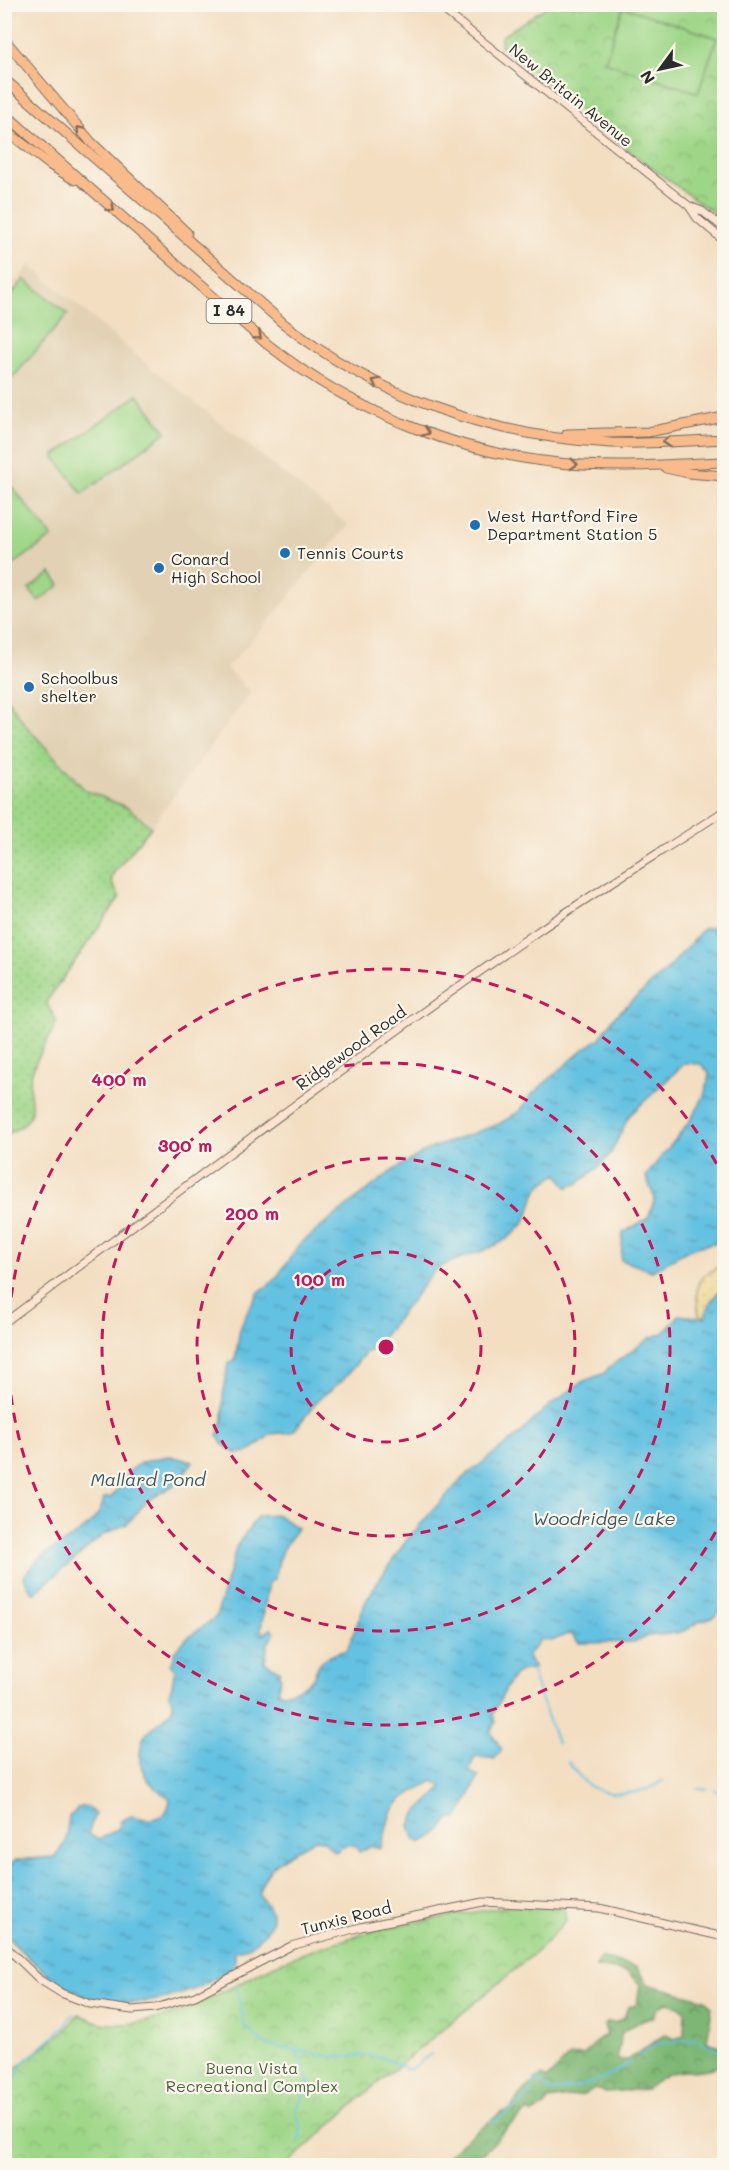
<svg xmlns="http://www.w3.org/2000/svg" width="729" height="2170" font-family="Mali,sans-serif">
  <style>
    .built { fill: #e2d1b4 }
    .grass { fill: url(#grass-dots); stroke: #648059; stroke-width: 1.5 }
    .forest { fill: url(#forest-crowns); stroke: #547150; stroke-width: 1.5; fill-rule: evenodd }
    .sand { fill: url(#sand-dots); stroke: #8c8264; stroke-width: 1.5 }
    .park { fill: url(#park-crowns); stroke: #648059; stroke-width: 1.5 }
    .pitch { fill: #9ed687; stroke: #648059; stroke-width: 1.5 }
    .water { fill: url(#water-ripples); stroke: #477686; stroke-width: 1.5 }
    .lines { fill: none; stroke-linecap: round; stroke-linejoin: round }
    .stream { stroke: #63c1e1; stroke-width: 2 }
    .secondary-casing { stroke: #716a60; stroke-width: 9 }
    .highway-casing { stroke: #716a60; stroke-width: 11 }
    .secondary { stroke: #fde4d1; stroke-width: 7 }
    .highway { stroke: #fabb8c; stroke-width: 9 }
    .oneway { stroke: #886c57 }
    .ring { fill: none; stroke: #c2185b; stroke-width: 3; stroke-dasharray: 10 8 }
    .poi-dot { fill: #1f6fb2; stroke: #fbf7ec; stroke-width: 2 }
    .labels { text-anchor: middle; stroke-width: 4.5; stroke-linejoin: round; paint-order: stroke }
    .shield { fill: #fbf7ec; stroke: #696865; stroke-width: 1.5 }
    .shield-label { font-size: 15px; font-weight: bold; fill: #2b2b2b }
    .street-label { font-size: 16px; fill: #2b2b2b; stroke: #fbf7ec }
    .poi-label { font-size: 16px; fill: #2b2b2b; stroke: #fbf7ec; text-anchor: start }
    .park-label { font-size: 16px; fill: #4e5e47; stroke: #fbf7ec }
    .water-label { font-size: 18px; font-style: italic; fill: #3c5862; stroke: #fbf7ec }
    .centre { fill: #c2185b; stroke: #fbf7ec; stroke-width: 3 }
    .ring-label { font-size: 18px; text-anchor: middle; font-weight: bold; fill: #c2185b; stroke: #fbf7ec; stroke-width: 4.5; stroke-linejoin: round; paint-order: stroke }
  </style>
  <defs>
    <pattern id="grass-dots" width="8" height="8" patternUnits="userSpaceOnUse" patternTransform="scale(1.5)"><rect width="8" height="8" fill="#9ed687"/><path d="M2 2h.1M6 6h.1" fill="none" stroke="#88b875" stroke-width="1.8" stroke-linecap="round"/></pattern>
    <pattern id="forest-crowns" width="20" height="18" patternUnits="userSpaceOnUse" patternTransform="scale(1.5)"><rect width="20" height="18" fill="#7eb774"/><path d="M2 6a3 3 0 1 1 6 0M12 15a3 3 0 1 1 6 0" fill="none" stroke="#67955f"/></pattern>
    <pattern id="sand-dots" width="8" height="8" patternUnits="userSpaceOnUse" patternTransform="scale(1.5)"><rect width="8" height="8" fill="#eeda9e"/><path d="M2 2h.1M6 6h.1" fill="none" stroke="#cb8" stroke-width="1.8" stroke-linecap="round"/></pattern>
    <pattern id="park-crowns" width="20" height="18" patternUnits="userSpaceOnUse" patternTransform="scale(1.5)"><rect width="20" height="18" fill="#9ed687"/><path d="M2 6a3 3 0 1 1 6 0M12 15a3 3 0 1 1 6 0" fill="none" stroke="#88b875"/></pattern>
    <pattern id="water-ripples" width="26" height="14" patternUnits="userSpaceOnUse" patternTransform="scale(1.5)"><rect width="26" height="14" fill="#63c1e1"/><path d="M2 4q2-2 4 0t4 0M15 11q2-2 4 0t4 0" fill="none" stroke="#529db7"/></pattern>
  </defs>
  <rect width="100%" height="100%" fill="#fbf7ec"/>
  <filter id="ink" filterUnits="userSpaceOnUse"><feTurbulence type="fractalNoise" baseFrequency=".0167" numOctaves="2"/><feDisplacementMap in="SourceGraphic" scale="12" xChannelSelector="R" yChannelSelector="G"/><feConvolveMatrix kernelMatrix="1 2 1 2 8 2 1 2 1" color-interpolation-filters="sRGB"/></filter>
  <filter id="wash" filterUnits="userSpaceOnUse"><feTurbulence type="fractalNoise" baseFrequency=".008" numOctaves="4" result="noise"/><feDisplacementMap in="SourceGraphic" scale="24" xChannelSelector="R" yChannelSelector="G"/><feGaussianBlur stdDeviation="1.35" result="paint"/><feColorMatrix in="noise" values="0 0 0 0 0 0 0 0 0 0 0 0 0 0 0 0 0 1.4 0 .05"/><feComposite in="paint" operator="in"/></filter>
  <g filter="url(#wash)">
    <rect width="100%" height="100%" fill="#f3dec2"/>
    <path class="built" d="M30 265 137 356 348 525 266 625 226 668 251 692 151 827 128 808 85 790 26 726 5 696 4 294Z"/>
    <path class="grass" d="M5 696 26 726 85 790 128 808 151 827 112 875V884L120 897 46 1002 57 1022C50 1038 39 1053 33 1069 21 1101 50 1116 5 1135Z"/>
    <path class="forest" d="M600 1958 636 1967 648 1984 705 2000 712 2007 707 2042 724 2047V2069L719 2066C686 2078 676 2060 647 2089L606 2092 595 2089 583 2095 548 2100 545 2106 532 2114 528 2111 508 2127 473 2164 443 2165C451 2145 485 2128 501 2112 516 2111 513 2101 522 2092 527 2086 535 2082 542 2076L547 2079 570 2056 584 2055 600 2038 607 2035 604 2025 607 2022 614 2023 624 2018 628 2007 637 2005 640 1984 627 1972 596 1967ZM668 2003 679 2006 685 2011 684 2036 674 2039 666 2034 627 2060 620 2061 617 2055 622 2032 644 2019 653 2018 658 2007Z"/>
    <path class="sand" d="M724 1264V1285L708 1306 706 1317 699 1315C695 1282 694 1279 724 1264Z"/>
    <path class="park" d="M549 5H724V214L716 215 640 159 501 47V37Z
      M515 1905 564 1908 566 1920 542 1947 367 2092 286 2165H5L4 2077 66 2030 78 2014C87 2017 98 2024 108 2024 168 2028 222 1991 273 1966 301 1952 334 1943 363 1934 413 1920 464 1915 515 1905Z"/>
    <path class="pitch" d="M623 7 717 38 698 93 605 62Z
      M24 279 68 314 7 384 4 382 5 303Z
      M138 395 166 432 82 494 54 456Z
      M5 478 52 537 5 570H4Z
      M51 573 60 585 38 601 29 589Z"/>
    <path class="water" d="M724 925V1230L715 1243C685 1247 677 1258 652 1271L621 1260 623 1233 648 1218 655 1199 646 1177C667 1145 707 1113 709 1073L701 1064 685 1063 629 1116 611 1153 599 1167 577 1184 567 1187 558 1174C524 1190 540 1203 522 1225 499 1253 462 1253 435 1270L375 1347 365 1353 342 1381 319 1399 293 1432 271 1434 249 1452 236 1453 222 1444 218 1436 223 1420V1396L228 1363 235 1360 240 1329 249 1308 259 1292 274 1281 300 1244 389 1173 427 1150 499 1124 520 1111 530 1096 584 1049 600 1038 614 1017 668 969 703 929Z
      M724 1285V1607L713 1618 700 1621 686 1630 677 1633 648 1636 633 1642 579 1643 572 1635 567 1634 552 1641 541 1639 527 1656 535 1668 520 1671 511 1679 493 1714 495 1723 490 1731 502 1750 494 1759 475 1756 469 1771 479 1777C470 1791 467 1805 457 1819L451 1817 436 1835 420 1843 414 1838 410 1825C418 1804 432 1802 442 1787L433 1781 403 1798 391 1812 381 1848 372 1846 359 1852 356 1846 348 1844 335 1852 323 1840 315 1839C291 1855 267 1860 259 1892 261 1901 272 1908 272 1917 272 1932 248 1950 235 1951 234 1957 237 1964 232 1969 230 1972 224 1973 221 1975 183 2000 122 2013 80 1994 54 1982 31 1960 11 1941L5 1933V1871L16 1860 54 1857 65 1843 69 1817 80 1807H87L95 1814 88 1834 99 1840 119 1828 121 1821 131 1816C149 1821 168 1822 170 1799 154 1787 140 1778 140 1755 141 1749 141 1742 144 1737 152 1725 167 1720 173 1707L170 1695 175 1670 170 1664 174 1659V1653L186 1639 216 1617 237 1545 258 1516 278 1515 297 1528 280 1555 275 1579 269 1582 261 1627 262 1635 271 1628 275 1632 267 1645 266 1658 263 1661 280 1671 278 1673 281 1678 277 1692C288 1695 305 1688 312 1679 316 1674 316 1667 321 1662 328 1655 338 1653 347 1650L366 1601 377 1583 406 1541 433 1510 464 1477 522 1432 544 1410 582 1382 605 1373 608 1368 650 1338 664 1333 679 1315 705 1318 708 1306Z
      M170 1456 193 1462 174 1485 147 1501 127 1524 103 1535 35 1593H32L24 1577C42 1543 98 1538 104 1498L112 1497C133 1466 131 1462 170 1456Z"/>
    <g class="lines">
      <path class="stream" d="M531 1670 557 1743
        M568 1762C574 1769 580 1778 587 1784 607 1799 645 1795 663 1780
        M697 1789H707
        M715 1790 722 1792
        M237 1988 244 2026 265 2045 332 2057 363 2055 381 2057 409 2070 431 2054
        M297 2052 309 2082 296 2112 301 2128 299 2144
        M639 2056 658 2043 697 2039 708 2046 724 2050
        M4 2092 10 2089 23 2063 64 2027 73 2014
        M492 2123 529 2097 535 2078 551 2091C584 2087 603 2082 630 2062"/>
    </g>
  </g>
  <g filter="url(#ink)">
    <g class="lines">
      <defs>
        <path id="secondary" d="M436 4 689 206 702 211 724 228
          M689 206 697 218 724 241
          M4 1323C179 1191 354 1058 534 934 596 891 661 852 724 811
          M4 1945 40 1980 61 1993 90 2004 132 2010 155 2008 195 1996 291 1946 361 1927 483 1902 599 1908 724 1937"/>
        <path id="highway" d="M4 39 91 142 187 233
          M4 79 283 323C376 397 493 437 611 443 649 444 687 441 724 439
          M4 113 267 344C357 415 468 458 583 465 630 468 677 464 724 462
          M4 129 50 165 75 180
          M567 434 648 432 724 417
          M666 468 688 473 724 476"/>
      </defs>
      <use href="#secondary" class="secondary-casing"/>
      <use href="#highway" class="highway-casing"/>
      <use href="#secondary" class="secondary"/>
      <use href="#highway" class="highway"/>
    </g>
    <defs><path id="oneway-chevron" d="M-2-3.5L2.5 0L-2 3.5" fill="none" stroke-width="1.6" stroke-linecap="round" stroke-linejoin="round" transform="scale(1.5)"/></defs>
    <g class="oneway">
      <use href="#oneway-chevron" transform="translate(80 130) rotate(-131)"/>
      <use href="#oneway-chevron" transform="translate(111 208) rotate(42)"/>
      <use href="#oneway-chevron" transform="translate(258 336) rotate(40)"/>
      <use href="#oneway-chevron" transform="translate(376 382) rotate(-153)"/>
      <use href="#oneway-chevron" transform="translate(426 432) rotate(20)"/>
      <use href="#oneway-chevron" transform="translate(666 442) rotate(177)"/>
      <use href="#oneway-chevron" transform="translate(574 464) rotate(5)"/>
    </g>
  </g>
  <g class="ring">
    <circle cx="386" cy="1347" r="95"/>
    <circle cx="386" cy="1347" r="189"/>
    <circle cx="386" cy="1347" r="284"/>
    <path d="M724 1516A378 378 0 1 1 724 1178"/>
  </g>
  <g class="poi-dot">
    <circle cx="475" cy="525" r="6"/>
    <circle cx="285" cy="553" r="6"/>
    <circle cx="159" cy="568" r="6"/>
    <circle cx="29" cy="687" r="6"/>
  </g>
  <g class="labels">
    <rect class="shield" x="206.5" y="299" width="45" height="24" rx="4.5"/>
    <g class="shield-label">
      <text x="229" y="316">I 84</text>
    </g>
    <g class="street-label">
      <text transform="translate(571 95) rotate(39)" y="6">New Britain Avenue</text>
      <text transform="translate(351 1048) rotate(-36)" y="6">Ridgewood Road</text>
      <text transform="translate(346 1918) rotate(-14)" y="6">Tunxis Road</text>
    </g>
    <g class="poi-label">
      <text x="487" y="522">West Hartford Fire<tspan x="487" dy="18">Department Station 5</tspan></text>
      <text x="297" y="559">Tennis Courts</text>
      <text x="171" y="565">Conard<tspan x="171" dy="18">High School</tspan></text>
      <text x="41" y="684">Schoolbus<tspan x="41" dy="18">shelter</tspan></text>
    </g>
    <g class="park-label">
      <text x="252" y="2074">Buena Vista<tspan x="252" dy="18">Recreational Complex</tspan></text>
    </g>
    <g class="water-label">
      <text x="148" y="1486">Mallard Pond</text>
      <text x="604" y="1525">Woodridge Lake</text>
    </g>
  </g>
  <circle cx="386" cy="1347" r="9" class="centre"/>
  <g class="ring-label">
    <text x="119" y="1086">400 m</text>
    <text x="185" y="1152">300 m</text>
    <text x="252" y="1220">200 m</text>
    <text x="319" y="1286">100 m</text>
  </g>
  <rect width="729" height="2170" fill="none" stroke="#fbf7ec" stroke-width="24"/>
  <g transform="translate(660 69) rotate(237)" stroke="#fbf7ec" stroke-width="4.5" paint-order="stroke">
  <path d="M0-4.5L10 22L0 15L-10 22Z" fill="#2b2b2b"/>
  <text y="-9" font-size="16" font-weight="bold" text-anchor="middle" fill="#2b2b2b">N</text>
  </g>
</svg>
